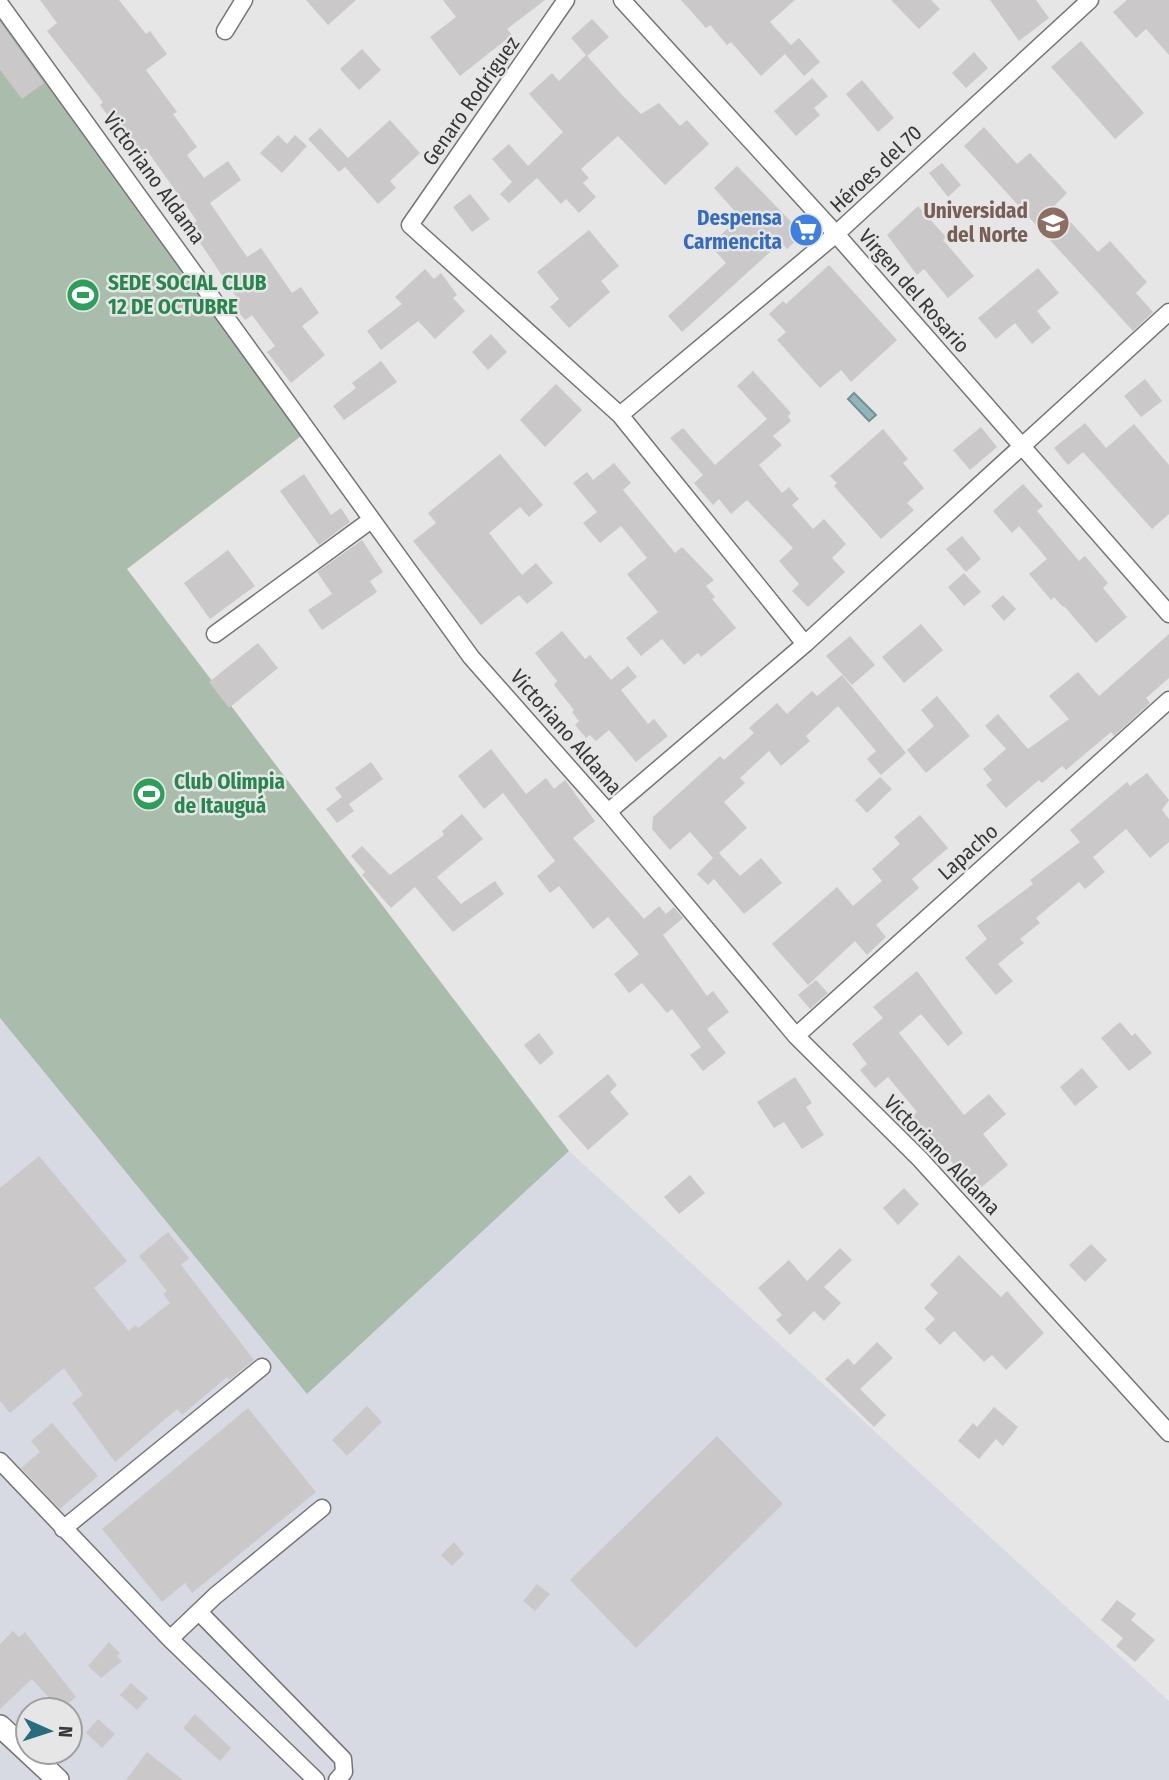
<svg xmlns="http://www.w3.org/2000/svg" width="1169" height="1780" font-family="'Fira Sans Condensed',sans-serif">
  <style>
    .built { fill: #d8dae3; fill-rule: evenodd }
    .green { fill: #aabcab }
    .water { fill: #90b6ba; stroke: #769093; stroke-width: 2 }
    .building { fill: #cac8c8 }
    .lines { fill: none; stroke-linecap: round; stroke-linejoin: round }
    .minor-casing { stroke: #757577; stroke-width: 19 }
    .tertiary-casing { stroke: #757577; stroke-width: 24 }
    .minor { stroke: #fff; stroke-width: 16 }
    .tertiary { stroke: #fff; stroke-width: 21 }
    .labels { text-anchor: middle; stroke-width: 5; stroke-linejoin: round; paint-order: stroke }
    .street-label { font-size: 21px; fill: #383838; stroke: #e6e6e7 }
    .education-label { font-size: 21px; font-weight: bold; fill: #785e54; stroke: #e6e6e7; text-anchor: end }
    .shop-label { font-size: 21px; font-weight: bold; fill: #366cbe; stroke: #e6e6e7; text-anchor: end }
    .leisure-label { font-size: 21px; font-weight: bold; fill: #27864d; stroke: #e6e6e7; text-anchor: start }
  </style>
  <rect width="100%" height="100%" fill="#e6e6e7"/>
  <path class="built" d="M0 1018 307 1394 569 1151 1169 1701V1780H0ZM28 1710H70V1752H28Z"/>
  <path class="green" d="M0 11 305 433 127 569 569 1151 307 1394 0 1018Z"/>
  <path class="water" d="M854 393 876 415 869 421 848 399Z"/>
  <path class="building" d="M40 0H119L146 34 150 31 167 54 146 70 177 112 173 114 197 147 187 155 204 178 228 161 241 180 210 203 247 257 261 248 292 293 301 287 319 313 302 326 325 355 291 383 267 352 275 346 252 315 245 320 231 303 237 298 189 226 197 221 146 149 137 155 100 105 103 102 47 31 57 23Z
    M306 0H356L328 25Z
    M443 0H545L507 29 512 35 460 76 430 37 456 17Z
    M681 0H795L770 22 791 45 799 38 820 62 804 76 785 54 761 76 731 42 727 45 710 25 706 28Z
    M891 0H931L940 9 919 29Z
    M990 0H1036L1049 18 1019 41Z
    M1127 0H1169V55L1146 29 1136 38 1113 12Z
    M592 19 609 37 587 56 622 95 641 114 659 103 680 126 687 120 709 144 665 185 618 136 581 169 589 178 583 183 596 197 579 213 566 199 561 204 537 178 509 203 500 194 512 182 492 159 509 144 528 166 563 132 529 94 552 73 559 81 586 55 571 38Z
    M0 22 44 83 22 99 0 70Z
    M1081 41 1144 113 1115 139 1051 67Z
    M362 49 381 70 359 90 340 69Z
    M974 52 988 68 966 88 952 73Z
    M812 78 828 96 814 108 820 115 796 136 774 111Z
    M862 80 894 118 878 132 846 94Z
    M390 120 420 153 390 181 396 188 378 204 345 167 339 172 308 139 320 128 348 158Z
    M984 127 1017 164 1030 153 1067 193 1055 205 1098 252 1110 241 1147 282 1136 293 1153 312 1133 331 964 146Z
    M278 135 287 144 295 135 307 146 282 173 260 153Z
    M942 163 961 185 948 197 929 173Z
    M737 166 803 234 787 249 781 242 682 332 668 316 726 263 710 245 740 217 714 188Z
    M470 194 490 219 472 232 453 207Z
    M918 206 946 237 943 240 974 276 948 298 924 269 917 275 887 235Z
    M589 230 619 266 601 281 610 292 569 328 550 307 559 299 537 272Z
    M829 265 897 340 851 382 841 370 820 388 777 340 786 332 769 314 783 301 786 304Z
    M1038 268 1059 293 1037 311 1051 328 1032 344 1015 323 996 339 978 318Z
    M425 269 434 279 441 273 457 295 453 298 465 311 435 339 418 321 381 350 367 331 402 304 395 297Z
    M491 334 507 352 488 370 472 352Z
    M381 361 397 382 344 420 333 406 356 388 352 383Z
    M753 371 791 413 788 416 791 421 773 436 782 445 759 465 782 493 789 487 799 499 792 505 813 529 824 519 846 544 832 558 845 572 808 607 792 591 799 584 779 561 793 548 747 500 731 514 719 499 713 505 694 483 703 475 670 438 683 428 715 465 767 419 737 386Z
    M1145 379 1162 401 1141 417 1124 396Z
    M556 384 582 410 545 447 520 420Z
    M1085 423 1106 448 1134 424 1169 465V514L1152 529 1083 452 1068 465 1054 448Z
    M981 427 997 447 970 470 953 450Z
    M883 429 908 459 903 463 924 488 907 503 914 510 881 539 834 486 837 483 830 476Z
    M500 454 543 505 529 517 520 507 489 533 522 575 536 563 553 583 527 604 519 595 481 625 413 541 436 523 428 513Z
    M614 463 631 483 623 490 675 553 682 547 714 580 706 586 715 597 712 599 736 628 701 657 698 653 684 665 662 639 641 656 626 638 658 612 627 574 647 558 621 526 600 543 583 523 597 512 573 483 587 472 593 480Z
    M304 474 331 515 341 508 350 522 319 545 280 491Z
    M1023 484 1043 506 1037 511 1079 561 1085 556 1108 583 1103 588 1127 617 1096 643 1064 606 1063 607 1054 597 1051 600 1029 574 1047 559 1019 526 1012 533 993 511Z
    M962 536 981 559 966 572 946 549Z
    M362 540 383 572 370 581 377 592 322 630 308 610 332 594 317 572Z
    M228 550 255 586 210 619 184 583Z
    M964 573 981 592 964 606 948 587Z
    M1003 595 1016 609 1004 621 991 606Z
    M921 624 943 650 904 683 882 657Z
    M562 631 585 659 590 655 611 680 628 666 637 677 621 690 648 724 654 719 668 736 636 762 609 730 596 741 590 735 586 738 575 725 579 721 572 712 574 710 554 685 557 681 535 653Z
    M1169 634V678L1146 698 1150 703 1114 736 1111 732 1066 770 1062 766 1042 783 1039 780 1006 808 986 785 992 780 983 769 1006 749 985 726 998 714 1028 749 1069 719 1049 696 1078 672 1099 696Z
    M850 636 875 665 852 685 826 656Z
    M258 643 278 668 229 708 209 682Z
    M842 675 906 753 881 775 867 759 876 751 838 706 806 736 810 741 781 766 769 751 740 778 745 783 724 802 747 828 719 853 740 876 761 858 782 883 744 914 714 879 708 885 697 874 713 858 690 832 670 850 652 829 653 817 720 756 724 760 754 733 749 728 777 703 787 714 812 691 817 696Z
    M937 696 970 736 926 773 907 750 934 726 921 710Z
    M491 749 526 794 546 778 554 789 565 780 595 821 573 838 644 919 659 906 666 914 674 907 683 918 663 935 707 996 713 991 729 1012 707 1029 726 1053 703 1071 690 1055 701 1047 672 1009 667 1013 642 983 629 993 614 974 639 954 608 917 593 929 559 886 550 893 537 876 555 861 503 793 484 809 458 776Z
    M371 762 383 779 349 804 354 811 337 823 326 809 342 797 335 788Z
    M1147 773 1169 800 1162 810 1169 819V842L1150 858 1126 829 1093 857 1105 872 1085 889 1079 882 1036 918 1040 923 1020 939 1024 943 998 964 1013 981 996 995 965 958 987 939 977 926 1033 884 1030 880 1080 842 1070 830 1127 782 1130 786Z
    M880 777 892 789 867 813 855 800Z
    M462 814 483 839 437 877 461 904 495 881 504 894 453 932 415 887 391 908 362 875 365 872 351 856 362 846 390 875 444 835 442 831Z
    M920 815 948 848 912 879 919 888 876 925 886 937 867 955 855 941 808 985 772 944 837 887 853 906 882 881 872 869 900 844 894 837Z
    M917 971 963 1033 948 1046 921 1014 899 1033 964 1115 989 1094 1006 1114 983 1134 1008 1165 977 1191 912 1116 917 1112 888 1077 875 1088 860 1070 867 1064 852 1044 883 1018 873 1007Z
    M816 980 828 993 810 1009 798 995Z
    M1120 1022 1132 1036 1135 1033 1152 1053 1129 1071 1101 1038Z
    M539 1033 554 1053 540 1065 524 1045Z
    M1082 1068 1098 1087 1075 1106 1060 1087Z
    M608 1074 617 1085 610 1092 629 1114 588 1150 558 1116Z
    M795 1077 812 1103 806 1107 824 1135 802 1149 784 1122 774 1128 757 1102Z
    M39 1156 127 1261 94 1288 129 1331 135 1325 138 1328 170 1303 163 1294 167 1291 139 1256 168 1232 189 1258 181 1265 254 1360 229 1380 227 1377 182 1415 177 1409 115 1462 72 1403 83 1395 64 1368 10 1413 0 1401V1188Z
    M690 1175 705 1193 679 1214 664 1197Z
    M904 1188 919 1204 898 1225 883 1208Z
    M1091 1244 1107 1260 1085 1282 1069 1265Z
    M840 1248 852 1260 824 1287 841 1303 824 1321 814 1311 790 1335 776 1320 782 1315 758 1288 789 1260 807 1281Z
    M959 1255 1001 1297 1007 1291 1044 1333 1006 1370 992 1355 984 1362 954 1331 940 1345 925 1329 935 1319 924 1308 938 1293 930 1285Z
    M877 1342 893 1358 860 1389 886 1415 874 1427 825 1379 848 1358 854 1365Z
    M367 1406 382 1422 347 1456 332 1440Z
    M994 1407 1018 1427 1003 1446 996 1439 979 1459 958 1441 973 1423 977 1427Z
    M248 1408 316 1492 192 1593 185 1583 162 1602 102 1529Z
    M52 1423 98 1476 60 1509 21 1468 40 1452 31 1441Z
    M717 1436 783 1504 636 1648 570 1580Z
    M454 1542 464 1554 452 1566 441 1555Z
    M537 1584 550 1594 535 1611 523 1601Z
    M1117 1600 1136 1614 1131 1620 1155 1640 1135 1662 1116 1646 1123 1638 1101 1620Z
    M13 1631 19 1637 25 1632 76 1697 60 1710 32 1679 0 1709V1644Z
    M109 1642 120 1653 117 1656 122 1661 101 1678 88 1666Z
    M131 1683 148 1698 137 1710 120 1695Z
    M195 1714 231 1748 220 1761 183 1728Z
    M98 1719 115 1734 102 1748 86 1733Z
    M147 1752 183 1780H126Z"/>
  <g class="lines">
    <defs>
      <path id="minor" d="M566 0 410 225 620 415 805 644
        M622 0 836 234 1169 614
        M0 4 471 657 608 812 796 1036 920 1159 1169 1433
        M225 31 244 0
        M620 415 836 234 1090 0
        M215 634 371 520
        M608 812 805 644 1169 312
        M796 1036 1169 700
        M0 1461 170 1639 316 1780
        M63 1529 262 1367
        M199 1612 343 1759 344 1772 337 1780
        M170 1639 215 1596 322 1508"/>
      <path id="tertiary" d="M0 1726 58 1780"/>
    </defs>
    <use href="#minor" class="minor-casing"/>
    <use href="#tertiary" class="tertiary-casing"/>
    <use href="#minor" class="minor"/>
    <use href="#tertiary" class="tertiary"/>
  </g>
  <defs>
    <symbol id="university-disc" viewBox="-11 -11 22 22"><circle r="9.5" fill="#8d6e63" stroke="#e6e6e7"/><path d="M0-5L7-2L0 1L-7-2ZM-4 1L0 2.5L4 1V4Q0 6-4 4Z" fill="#fff"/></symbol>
    <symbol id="supermarket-disc" viewBox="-11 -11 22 22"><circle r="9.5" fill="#3f7fe0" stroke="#e6e6e7"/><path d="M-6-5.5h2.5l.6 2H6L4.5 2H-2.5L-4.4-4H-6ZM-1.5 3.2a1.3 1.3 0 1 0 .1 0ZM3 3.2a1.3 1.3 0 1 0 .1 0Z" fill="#fff"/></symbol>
    <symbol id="stadium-disc" viewBox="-11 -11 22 22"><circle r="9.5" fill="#2e9e5b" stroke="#e6e6e7"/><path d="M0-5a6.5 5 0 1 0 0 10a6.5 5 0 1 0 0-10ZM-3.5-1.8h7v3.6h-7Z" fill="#fff"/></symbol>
  </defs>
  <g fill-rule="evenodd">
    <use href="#university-disc" x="1034" y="204" width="38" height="38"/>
    <use href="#supermarket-disc" x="787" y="211" width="38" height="38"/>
    <use href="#stadium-disc" x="64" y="276" width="38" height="38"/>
    <use href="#stadium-disc" x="130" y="775" width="38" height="38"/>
  </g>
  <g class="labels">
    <g class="street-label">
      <text transform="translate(471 101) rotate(-55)" y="7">Genaro Rodriguez</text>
      <text transform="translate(876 169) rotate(-43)" y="7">Héroes del 70</text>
      <text transform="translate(154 178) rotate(54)" y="7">Victoriano Aldama</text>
      <text transform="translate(914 291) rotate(49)" y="7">Virgen del Rosario</text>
      <text transform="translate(566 732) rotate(49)" y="7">Victoriano Aldama</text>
      <text transform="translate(968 852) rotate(-42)" y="7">Lapacho</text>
      <text transform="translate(942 1155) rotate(46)" y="7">Victoriano Aldama</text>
    </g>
    <g class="education-label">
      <text x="1028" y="218">Universidad<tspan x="1028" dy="24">del Norte</tspan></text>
    </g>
    <g class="shop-label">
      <text x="782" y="225">Despensa<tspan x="782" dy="24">Carmencita</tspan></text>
    </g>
    <g class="leisure-label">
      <text x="108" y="290">SEDE SOCIAL CLUB<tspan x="108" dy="24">12 DE OCTUBRE</tspan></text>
      <text x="174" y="789">Club Olimpia<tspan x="174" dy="24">de Itauguá</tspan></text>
    </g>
  </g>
  <g transform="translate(49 1731) rotate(93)"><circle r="33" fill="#e6e6e7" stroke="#a0a0a1" stroke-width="2"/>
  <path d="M0-5L12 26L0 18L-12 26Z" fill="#286c7d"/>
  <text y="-10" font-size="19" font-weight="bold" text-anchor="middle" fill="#383838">N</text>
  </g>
</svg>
